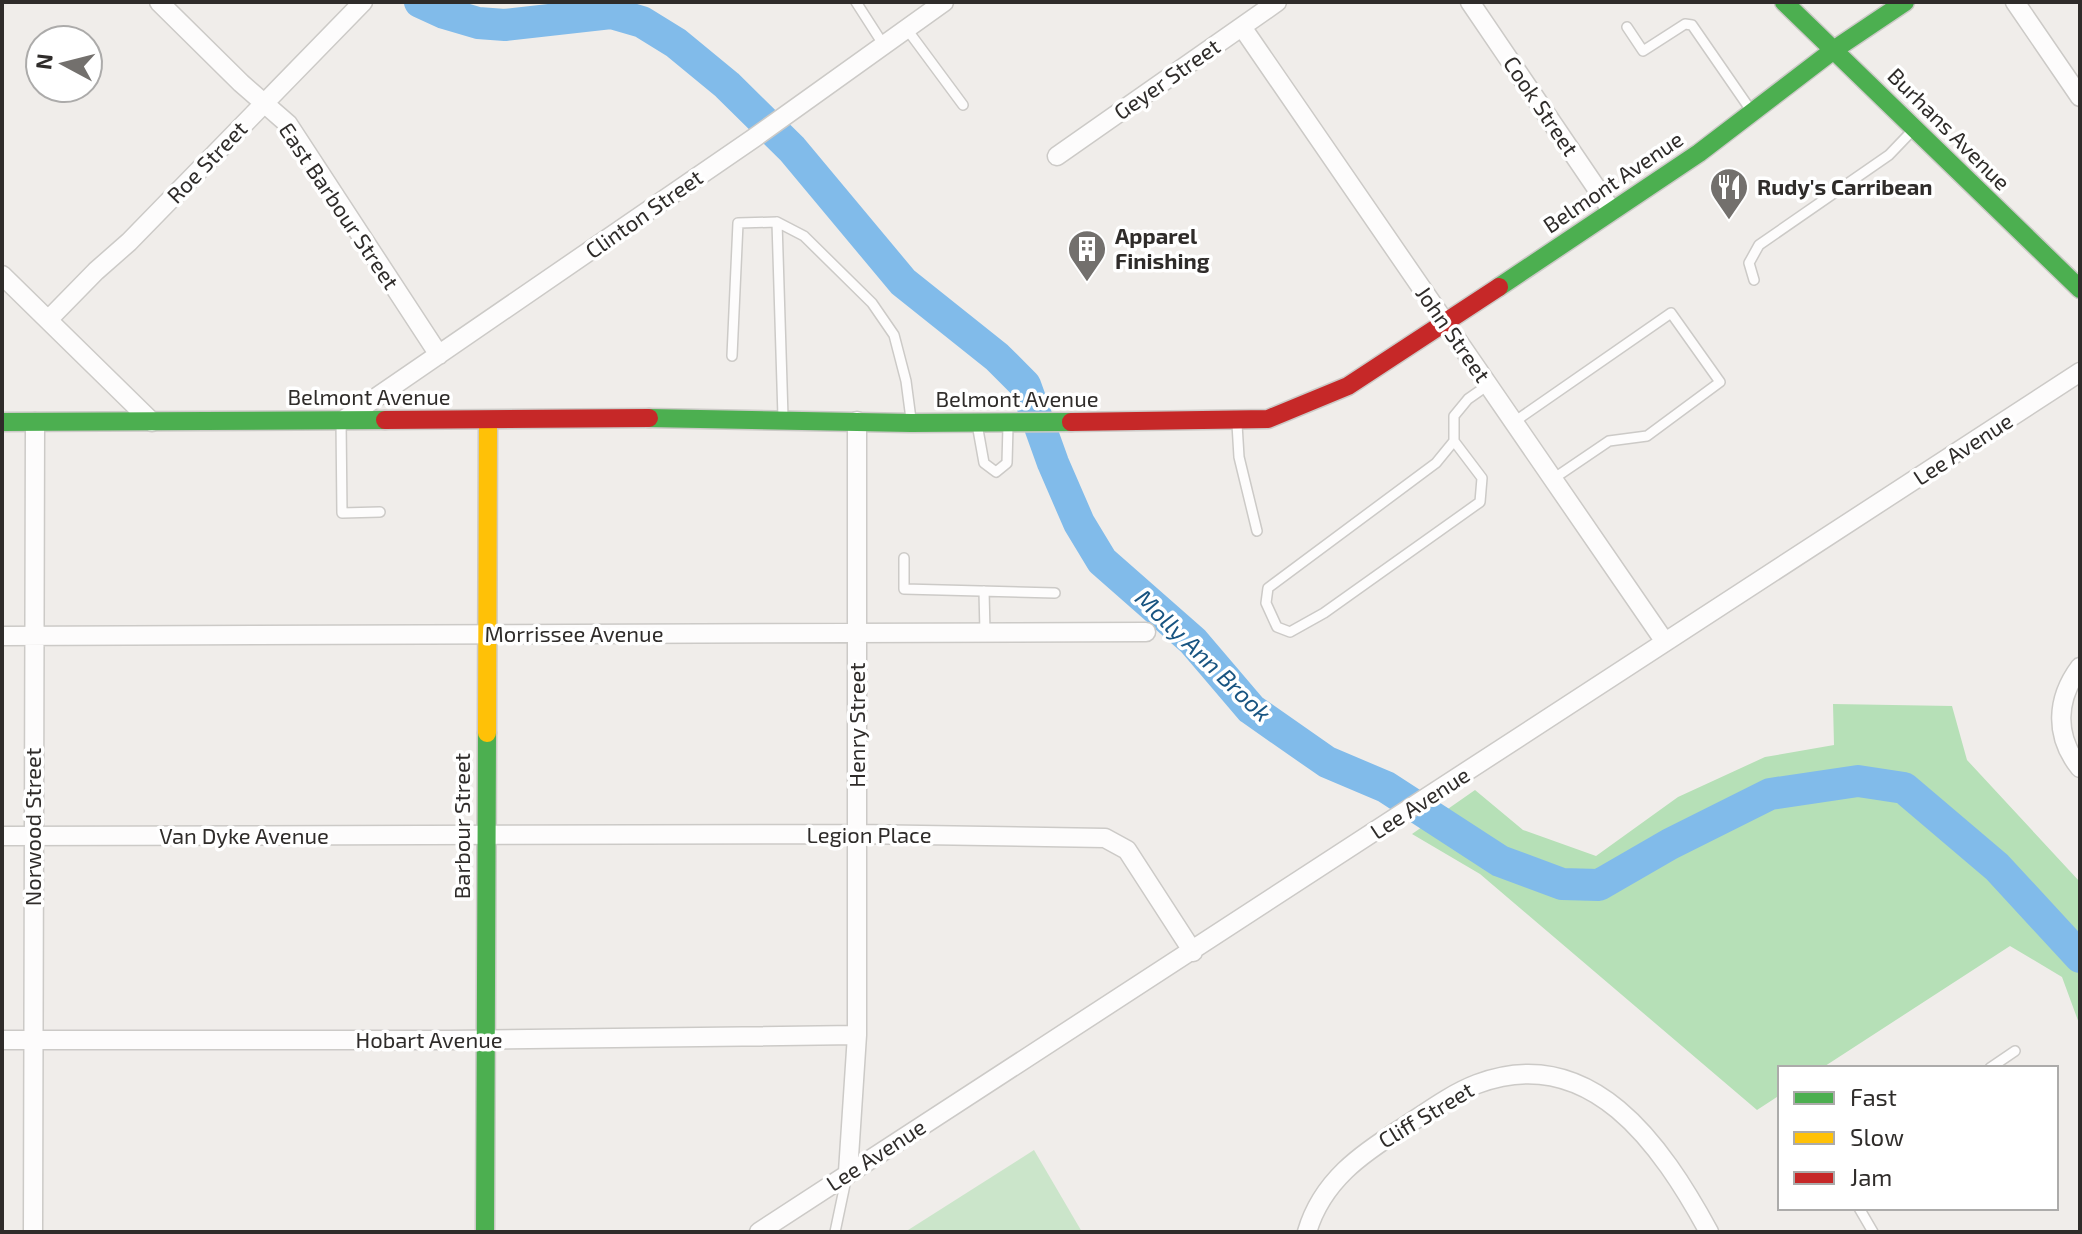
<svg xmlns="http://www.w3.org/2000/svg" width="2082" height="1234" font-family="'Exo 2',sans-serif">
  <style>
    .green { fill: #cbe5ca }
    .forest { fill: #b6e0b7 }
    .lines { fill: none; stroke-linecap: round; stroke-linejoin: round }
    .river { stroke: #81bbea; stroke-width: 32 }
    .lane-casing { stroke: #cccac7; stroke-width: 12 }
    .street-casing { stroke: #cccac7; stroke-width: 21 }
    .fast-casing { stroke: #cccac7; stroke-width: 21 }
    .slow-casing { stroke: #cccac7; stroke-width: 21 }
    .jam-casing { stroke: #cccac7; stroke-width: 21 }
    .lane { stroke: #fdfcfc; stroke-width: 9 }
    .street { stroke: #fdfcfc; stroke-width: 18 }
    .fast { stroke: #4caf50; stroke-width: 18 }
    .slow { stroke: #ffc107; stroke-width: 18 }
    .jam { stroke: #c62828; stroke-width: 18 }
    .labels { text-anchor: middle; stroke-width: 7; stroke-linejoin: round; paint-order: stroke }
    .street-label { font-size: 22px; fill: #2f2c2a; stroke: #fff }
    .poi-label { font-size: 22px; font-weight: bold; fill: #2f2c2a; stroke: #fff; text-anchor: start }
    .water-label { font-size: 24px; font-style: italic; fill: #185481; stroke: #fff }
  </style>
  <rect width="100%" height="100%" fill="#f0edea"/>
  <path class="green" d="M1034 1150 1082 1232H905Z"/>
  <path class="forest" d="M1833 704 1952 706 1967 760 2080 882V1026L2062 977 2010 946 1822 1068H1780V1095L1757 1110 1480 874 1412 834 1475 790 1523 830 1596 856 1678 797 1765 757 1834 745Z"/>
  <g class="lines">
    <path class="river" d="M420 2 444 13 478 23 505 25 611 13 642 22 676 43 727 85 792 149 903 282 997 357 1025 385 1053 463 1079 523 1102 561 1193 641 1251 709 1327 762 1386 787 1500 861 1562 884 1599 885 1670 844 1770 794 1858 781 1904 788 1997 867 2080 957"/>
    <defs>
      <path id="lane" d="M856 2 883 44
        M1627 27 1643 51 1685 24 1692 25 1750 109
        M906 28 963 105
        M777 222 804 236 872 303 894 335 906 381 911 419
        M1754 280 1749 263 1759 245 1889 155 1912 131
        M732 356 738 223 777 222 783 417
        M341 421 342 513 380 512
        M1514 422 1671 313 1720 382 1647 436 1609 441 1553 479
        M977 424 984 463 996 472 1007 463 1008 426
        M1237 424 1239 457 1257 531
        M1454 441 1482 478 1480 502 1324 613 1290 632 1277 627 1266 603 1268 588 1436 463 1454 441V416L1468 399 1488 385
        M904 558V589L1055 593
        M984 591 985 632
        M1990 1068 2015 1051
        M1859 1208 1873 1232
        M835 1232 847 1175"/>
      <path id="street" d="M159 2 241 83 288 124 439 355
        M1470 2 1612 211
        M2015 2 2080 97
        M1242 27 1665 642
        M1057 156 1277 2
        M2 275 152 422
        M48 320 96 271 129 242 363 2
        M342 421 754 138 944 2
        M2 636 1146 632
        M2080 667C2056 699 2054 736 2080 768
        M2 836 857 834 1105 838 1127 850 1193 952
        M2 1040H450L857 1035
        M848 1172 857 1035V421
        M33 1232 35 422
        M759 1232 2080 372
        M1307 1232C1322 1181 1361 1154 1404 1127 1427 1112 1451 1094 1477 1084 1591 1041 1662 1146 1709 1232"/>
      <path id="fast" d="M1784 2 2080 289
        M1499 287 1699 153 1835 49 1905 2
        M649 418 911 423 1071 422
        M2 422 385 420
        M485 1232 487 733"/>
      <path id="slow" d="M487 733 488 421"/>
      <path id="jam" d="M385 420 649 418
        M1071 422 1268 419 1348 386 1499 287"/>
    </defs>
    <use href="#lane" class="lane-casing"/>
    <use href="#street" class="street-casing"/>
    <use href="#fast" class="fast-casing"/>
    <use href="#slow" class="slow-casing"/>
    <use href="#jam" class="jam-casing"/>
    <use href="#lane" class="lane"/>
    <use href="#street" class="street"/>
    <use href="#fast" class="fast"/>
    <use href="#slow" class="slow"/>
    <use href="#jam" class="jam"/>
  </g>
  <defs>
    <symbol id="restaurant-pin" viewBox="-11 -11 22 30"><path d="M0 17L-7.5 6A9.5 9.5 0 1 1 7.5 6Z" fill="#73706d" stroke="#fff"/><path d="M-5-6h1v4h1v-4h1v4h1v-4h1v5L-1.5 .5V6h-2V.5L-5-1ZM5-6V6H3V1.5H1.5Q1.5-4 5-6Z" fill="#fff"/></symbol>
    <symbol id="building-pin" viewBox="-11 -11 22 30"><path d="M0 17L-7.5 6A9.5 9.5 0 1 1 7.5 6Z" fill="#73706d" stroke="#fff"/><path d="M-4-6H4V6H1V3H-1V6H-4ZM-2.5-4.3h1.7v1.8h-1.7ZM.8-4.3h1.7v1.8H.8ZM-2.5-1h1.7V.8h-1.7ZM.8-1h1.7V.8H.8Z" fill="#fff"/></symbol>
  </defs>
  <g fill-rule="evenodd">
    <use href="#restaurant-pin" x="1707" y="165" width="44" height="60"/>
    <use href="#building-pin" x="1065" y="227" width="44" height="60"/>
  </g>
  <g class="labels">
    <g class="street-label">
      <text transform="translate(1167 79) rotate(-35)" y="8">Geyer Street</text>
      <text transform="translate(1541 106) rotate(56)" y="8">Cook Street</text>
      <text transform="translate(1949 129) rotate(45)" y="8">Burhans Avenue</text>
      <text transform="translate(207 162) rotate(-46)" y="8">Roe Street</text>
      <text transform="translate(1613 182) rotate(-34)" y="8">Belmont Avenue</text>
      <text transform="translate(339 206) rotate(56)" y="8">East Barbour Street</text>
      <text transform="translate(644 214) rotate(-35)" y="8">Clinton Street</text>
      <text transform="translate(1453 334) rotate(55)" y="8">John Street</text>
      <text x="369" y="405">Belmont Avenue</text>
      <text x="1017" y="407">Belmont Avenue</text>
      <text transform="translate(1963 449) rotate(-33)" y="8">Lee Avenue</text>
      <text x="574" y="642">Morrissee Avenue</text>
      <text transform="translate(857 725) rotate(-90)" y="8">Henry Street</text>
      <text transform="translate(1420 803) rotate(-33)" y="8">Lee Avenue</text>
      <text transform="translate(462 826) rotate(-90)" y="8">Barbour Street</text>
      <text transform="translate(33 827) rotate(-90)" y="8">Norwood Street</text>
      <text x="869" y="843">Legion Place</text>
      <text x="244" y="844">Van Dyke Avenue</text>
      <text x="429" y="1048">Hobart Avenue</text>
      <text transform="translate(1426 1115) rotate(-31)" y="8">Cliff Street</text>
      <text transform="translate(876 1155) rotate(-33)" y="8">Lee Avenue</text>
    </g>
    <g class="poi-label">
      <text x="1757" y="195">Rudy's Carribean</text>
      <text x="1115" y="244">Apparel<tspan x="1115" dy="25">Finishing</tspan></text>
    </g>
    <g class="water-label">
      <text transform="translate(1203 656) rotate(44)" y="8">Molly Ann Brook</text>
    </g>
  </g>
  <rect width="2082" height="1234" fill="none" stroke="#2f2c2a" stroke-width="8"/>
  <rect x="1778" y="1066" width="280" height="144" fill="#ffffff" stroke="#acabaa" stroke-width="2"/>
  <rect x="1794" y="1092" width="40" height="12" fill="#4caf50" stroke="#acabaa" stroke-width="2"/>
  <text x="1850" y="1106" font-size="24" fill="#2f2c2a">Fast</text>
  <rect x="1794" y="1132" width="40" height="12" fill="#ffc107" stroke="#acabaa" stroke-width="2"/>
  <text x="1850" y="1146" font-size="24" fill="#2f2c2a">Slow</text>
  <rect x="1794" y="1172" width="40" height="12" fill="#c62828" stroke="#acabaa" stroke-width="2"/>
  <text x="1850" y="1186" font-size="24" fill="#2f2c2a">Jam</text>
  <g transform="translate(64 64) rotate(277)"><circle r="38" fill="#ffffff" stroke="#acabaa" stroke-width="2"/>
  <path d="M0-6L14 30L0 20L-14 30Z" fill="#73706d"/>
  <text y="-12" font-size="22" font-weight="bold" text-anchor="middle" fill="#2f2c2a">N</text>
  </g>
</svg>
